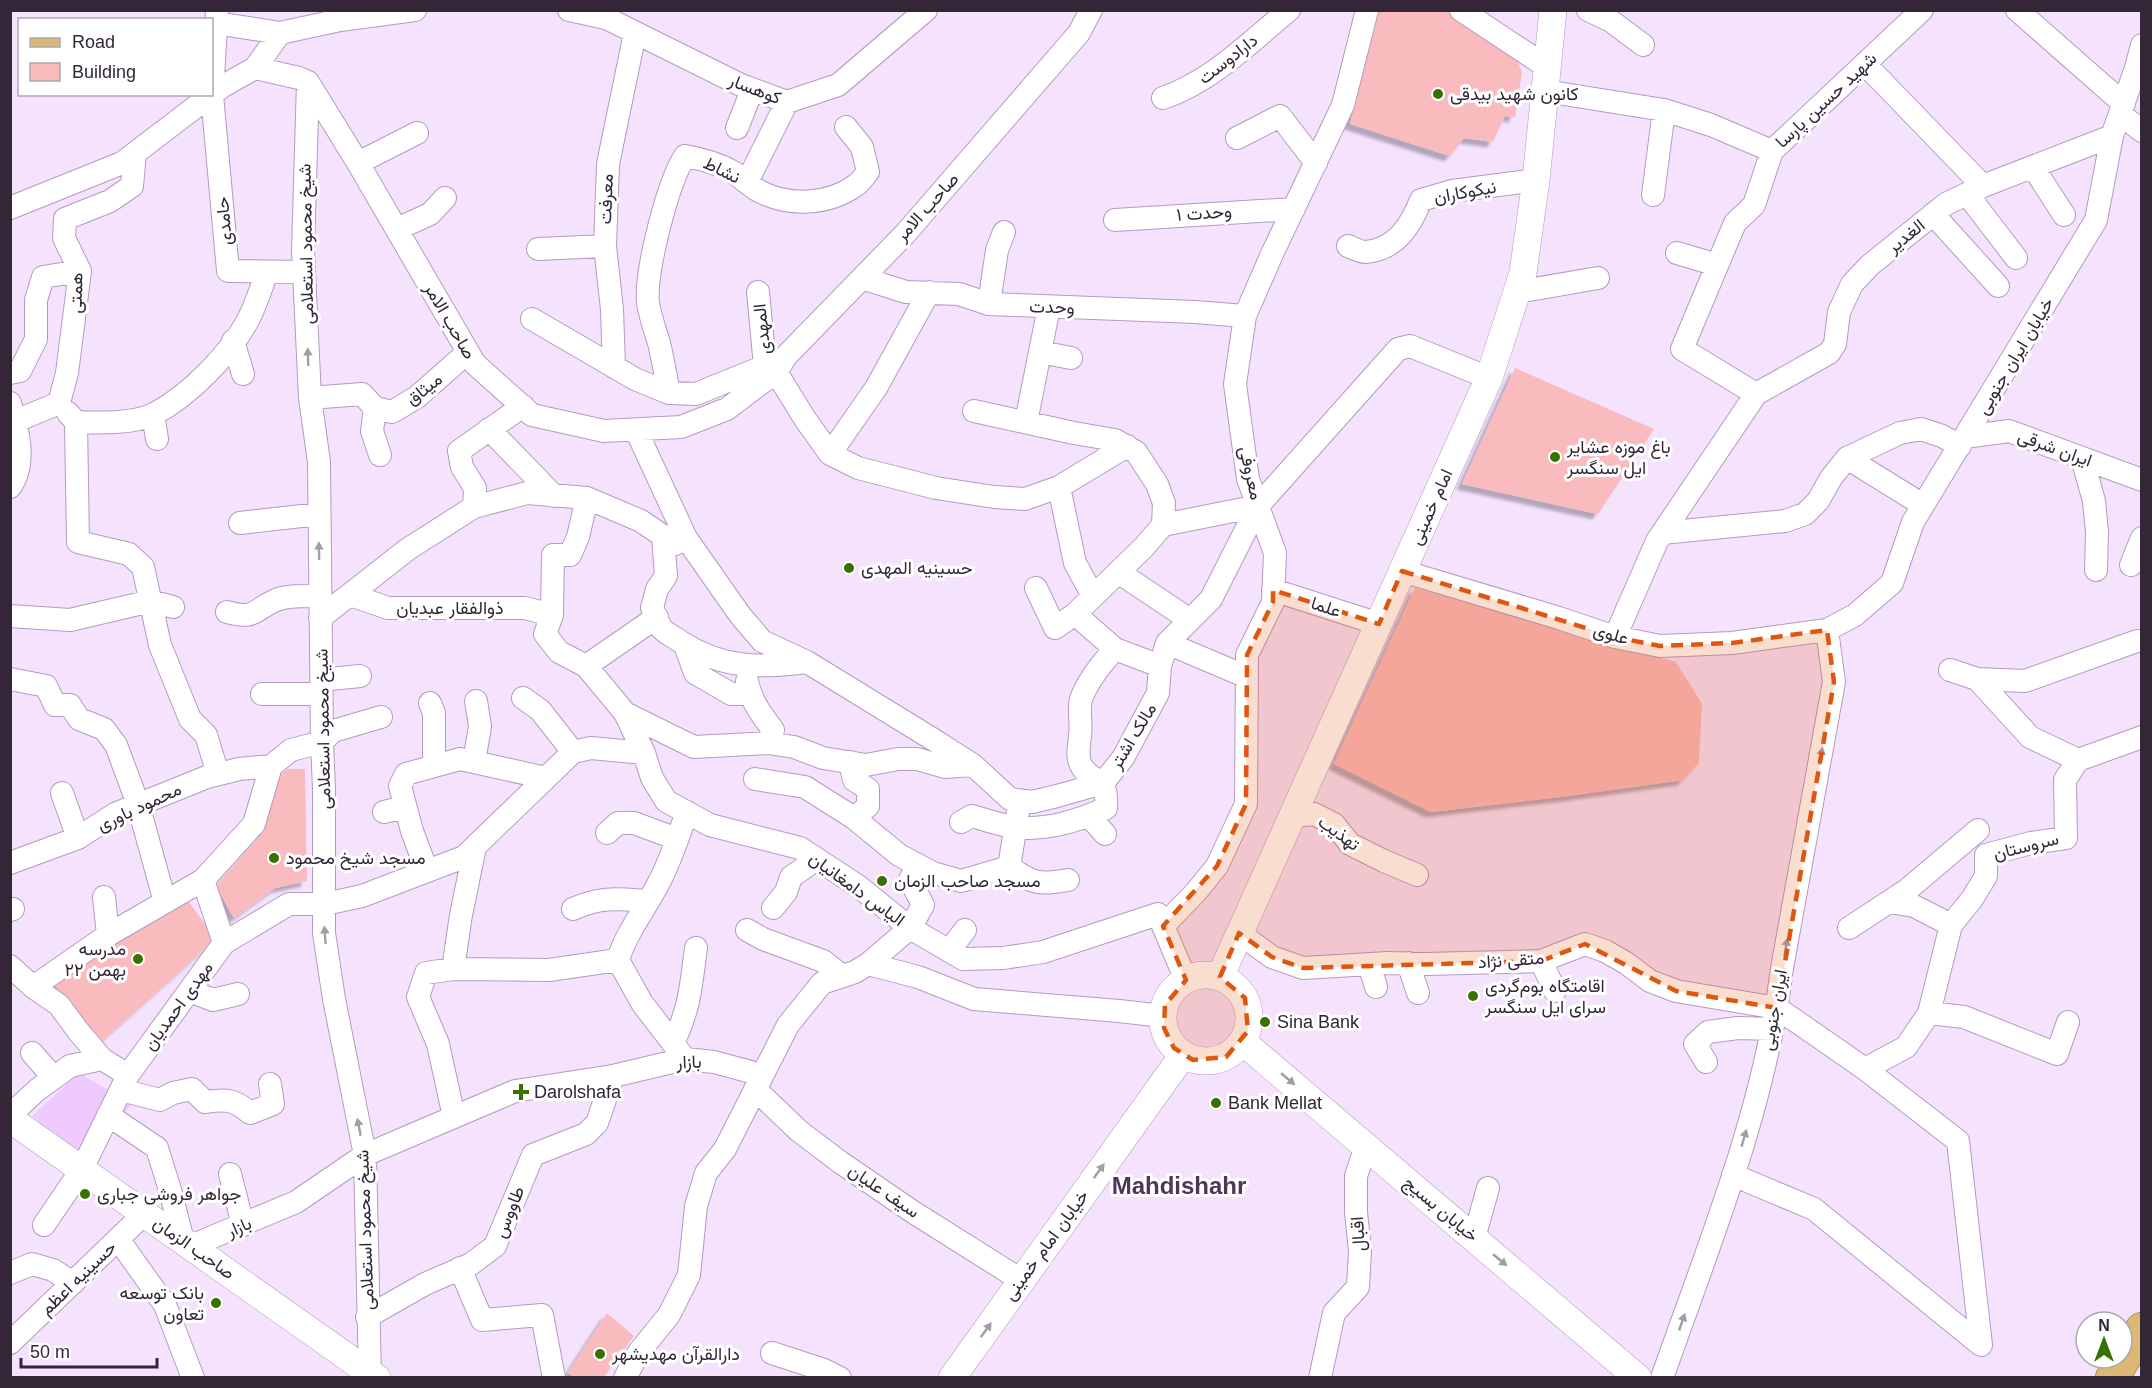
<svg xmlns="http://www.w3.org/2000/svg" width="2152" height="1388" font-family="Arial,Vazirmatn,sans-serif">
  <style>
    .green { fill: #eecafe }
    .building { fill: #fabbbf; filter: url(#shadow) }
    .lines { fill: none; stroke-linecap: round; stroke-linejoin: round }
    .minor-casing { stroke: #b599c2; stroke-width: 24 }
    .tertiary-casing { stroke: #b599c2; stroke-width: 28 }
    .primary-casing { stroke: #936622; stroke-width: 34 }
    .minor { stroke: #fff; stroke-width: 22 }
    .tertiary { stroke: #fff; stroke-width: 27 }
    .primary { stroke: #ddb874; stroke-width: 33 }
    .oneway { fill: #a39da5 }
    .marked { fill: #df560e; fill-opacity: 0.2; stroke: #df560e; stroke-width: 4.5; stroke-dasharray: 12 8; stroke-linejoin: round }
    .poi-dot { fill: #397100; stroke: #fff; stroke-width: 2 }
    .labels { text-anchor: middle; stroke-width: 6; stroke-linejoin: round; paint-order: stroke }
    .street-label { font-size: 18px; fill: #322637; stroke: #fff }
    .poi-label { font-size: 18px; fill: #322637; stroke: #fff; text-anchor: start }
    .district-label { font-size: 24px; font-weight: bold; fill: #4e3559; stroke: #fff }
  </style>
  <defs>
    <filter id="shadow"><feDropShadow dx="-5.5" dy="5.5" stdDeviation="1.5" flood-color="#0004"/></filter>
  </defs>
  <rect width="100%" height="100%" fill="#f5e3fe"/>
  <path class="green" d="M79 1073 132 1104 85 1161 32 1116Z"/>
  <path class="building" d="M1377 10H1446L1488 38 1490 44 1501 46 1502 51H1514L1522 72 1515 117 1505 116 1493 142 1464 138 1450 156 1350 124Z
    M1515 368 1654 429 1598 514 1462 484Z
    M1415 588 1676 662 1702 704 1699 763 1683 780 1568 796 1431 812 1334 764Z
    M287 769H305L307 881 275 888 234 918 216 886 261 835 271 784Z
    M186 898 216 939 102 1041 49 979Z
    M607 1313 634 1336 603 1378H576L568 1373Z"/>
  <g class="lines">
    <defs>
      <path id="minor" d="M217 10 212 95 228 271 304 272
        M569 10 606 18 741 85 787 102 838 85 926 10
        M1461 10 1547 67
        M1588 10 1611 21 1643 45
        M2017 10 2124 104
        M216 23 280 33
        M1865 64 1983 186
        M255 68 280 33 340 20 415 10
        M308 82 303 250 310 398 319 462 322 742 324 789V933L334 999 365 1155 370 1378
        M1545 91 1664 110 1711 125 1772 151 1922 10
        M1163 98C1212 81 1249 43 1289 10
        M2120 114 2142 131
        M737 128 752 90
        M1237 138 1280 116 1316 163
        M358 163 417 133
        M2033 167 2064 215
        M747 182 787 102
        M1967 194 2016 258
        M1653 195 1664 110
        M10 208 122 163 223 86 255 68 299 78 308 82 358 163 475 364 532 415 604 431 681 427 727 409 776 372 787 355 905 234 1079 33 1091 10
        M1933 214 1998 286
        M1115 220 1294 209
        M397 229 430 214 445 198
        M1348 246C1353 248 1360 252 1365 252 1396 250 1411 225 1421 200L1452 191 1536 180
        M538 249 605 246
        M1677 253 1717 265
        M862 278 906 292 959 294 989 304 1195 312 1245 316
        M758 292 765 366
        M1517 292 1598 278
        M989 304 997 250 1004 232
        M532 319 635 379 669 393 696 394 765 366 776 372 805 419 830 454 858 468 936 488 994 497 1025 499 1059 487 1127 446
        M233 341 243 374
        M1040 352 1071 358
        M614 367 612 309 605 246 608 164 635 33
        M10 373 20 371 36 339V300L43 277 80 271
        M669 393C666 377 663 360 659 343 655 330 650 316 648 303 645 271 668 182 685 156 702 159 718 163 733 172 742 178 750 186 759 191 789 207 829 205 856 185 861 182 864 176 868 172L862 147 846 127
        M1756 394 1682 349 1735 223 1754 205 1772 151
        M310 398 362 394 375 408 392 412 417 397 468 352
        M10 403C18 429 27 464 10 487
        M59 403 67 373 80 271 64 238 65 219 110 201 132 186 135 153
        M375 408 372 431 380 455
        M974 411 1074 433 1115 440 1136 452 1157 484 1164 503 1163 525 1144 547 1075 614 1055 628 1036 588
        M68 413 76 422C99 423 133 424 154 414 189 396 230 354 248 320 256 305 261 288 267 272
        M153 415 157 439
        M16 421 59 403
        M76 422 78 542 129 554 143 567 160 645 190 719 206 735 218 774
        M1026 422 1049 307
        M489 429 554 496
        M1965 437 2009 431 2142 480
        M830 454 876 388 929 292
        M1847 458 1923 505
        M2082 458 2094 501 2097 532 2096 570
        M1059 487 1075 563 1093 596
        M587 498 578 537 570 555H553L552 615 545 634 559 652 586 666 625 713 644 753 652 778 666 801 710 825 800 848 858 886 910 928 963 959 1003 958 1043 952 1158 914 1186 980
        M474 507 475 488 462 467 459 451 523 406
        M240 523 319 514
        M1163 525 1258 506
        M1662 533 1785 521 1805 514 1818 501 1831 478 1847 458 1900 433 1921 429 1942 436 1960 446
        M663 536 666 576 657 589 652 608C655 614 658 623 662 629 667 634 676 638 681 642 723 669 761 668 807 662
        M686 538 740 615 762 641 807 662 934 740 973 765 1010 799 1032 802 1057 796 1103 783 1123 758 1158 693 1160 666 1167 643 1211 599 1258 506 1398 349 1410 346 1489 378
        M2131 565 2142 538
        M1402 571 1559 618 1615 637 1660 646 1732 643 1827 630 1855 615 1892 583 1913 522 2096 220 2112 136 2136 68 2142 45
        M1118 572 1190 620
        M1273 590 1379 624
        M350 595 388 608H525L552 615
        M227 612C256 620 253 610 276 600 289 595 306 596 320 596
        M1075 614 1115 649 1160 666
        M10 616 70 620 151 601 173 607
        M320 618 408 549 474 507 527 493 587 498 641 521 675 544 686 538 636 430
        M1615 637 1657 541 1756 394 1829 353 1835 344 1839 312 1852 284 1870 265 1946 204 1983 186 2112 136
        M1167 643 1247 677
        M685 645 695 673 731 694H749
        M586 666 657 617
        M1950 670 1977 679 2030 737 2078 760
        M10 679 46 686 55 705H70L79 719 104 729 116 745 138 804 165 902
        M1977 679 2025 681 2137 641
        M321 680 360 676
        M747 681C751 701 761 714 773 730L768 743
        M262 694H321
        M523 698 540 710 573 752
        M430 703 434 713V766
        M625 713 694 747 768 743 794 747 823 758 866 765 898 759H917L945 767 973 765
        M474 762 480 726 476 701
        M850 762 854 780 868 789V806L854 818
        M755 779 805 787 854 818 899 855 933 873 961 881 1009 867C1034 884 1038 885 1068 880
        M62 793 78 838
        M384 812 405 807
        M1089 816 1105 834
        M1292 816 1314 814 1334 824 1350 844 1384 861 1417 875
        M961 822 972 816C986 820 999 825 1014 827 1044 831 1079 821 1106 808 1108 774 1095 786 1082 767 1076 758 1079 747 1080 736 1082 724 1078 710 1081 699 1088 680 1102 663 1115 649
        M607 833 618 823H634L677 839
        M10 863 78 838 115 814 207 777 239 769 271 766
        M1009 867 1018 812
        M427 871 412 831 400 786 406 774 460 759 546 778
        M203 880 254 824 271 766 291 750 322 742 333 731 381 717
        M104 897 108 935
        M1889 902 1914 906 1951 925 1972 899 1986 876V855L2031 843 2066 838 2065 780 2078 760 2142 737
        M773 908 786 892 791 877 817 859
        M573 909C601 896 619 899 648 901
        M10 910 13 909
        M1951 925 1929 1013 1964 1017 2057 1054 2068 1022
        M1163 926 1196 892 1217 866 1246 804 1247 655 1273 602 1275 553 1248 479 1235 384 1245 316 1272 254 1343 105 1367 10
        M1849 928 1907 890 1978 830
        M747 930 763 939 823 961 842 976
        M1239 933 1272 957 1303 968 1388 963 1425 964 1541 961 1585 944 1605 951 1626 963 1650 981 1676 991 1777 1008 1865 1069 1906 1047 1929 1013
        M949 951 965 930
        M1541 961 1555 991
        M1408 963 1418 993
        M868 964 910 928 923 905 910 880 917 865
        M1369 964 1376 987
        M10 966 33 987 59 1005 78 1031 102 1059 128 1075
        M453 969 461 915 475 847
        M33 987 108 935 203 880 224 943
        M190 991 213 1000 238 994
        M673 1043C690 1009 691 985 696 948
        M32 1053 54 1078
        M685 1059 642 1003 618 960C626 933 644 911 657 886 670 863 678 837 687 812
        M1706 1062 1695 1044 1708 1032 1738 1028 1772 1029
        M755 1089 799 1131 840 1162 913 1212 1021 1280
        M121 1090 160 1100 173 1093 192 1089 205 1102C226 1099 234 1099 250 1113L273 1104 270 1084
        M10 1115 37 1090 70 1066 102 1059
        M108 1115 157 1148 170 1190 183 1241
        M454 1117 438 1044 418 997 426 973 453 969 549 970 618 960
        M230 1174 243 1225
        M1733 1175 1814 1209 1981 1345 1958 1141 1865 1069
        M44 1225 82 1169 128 1075 224 943 289 904H325L362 896 464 857 573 752 591 748 644 753
        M1474 1238 1488 1188
        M118 1239 165 1305 193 1378
        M191 1246 296 1202 365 1155 515 1091 613 1076 685 1059 714 1062 762 1075
        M460 1268 482 1320 542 1315 554 1378
        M10 1273 32 1264 53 1270 73 1283
        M367 1317 425 1284 471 1264 495 1246 533 1155 586 1134 597 1123 613 1076
        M10 1343 145 1213
        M772 1353 824 1370 840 1378
        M625 1378 639 1352 669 1315 689 1275 696 1206 706 1173 725 1149 788 1025 822 983 855 972 868 964 918 977 974 999 1119 1011 1163 1016
        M1320 1378 1334 1313 1358 1287 1360 1251 1356 1212V1176L1366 1146
        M1662 1378C1709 1244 1765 1109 1782 968L1834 682 1827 630"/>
      <path id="tertiary" d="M1163 1018a43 43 0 1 1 86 0a43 43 0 1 1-86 0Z
        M1220 977 1489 378 1523 273 1536 180 1553 10
        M1243 1042 1638 1378
        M10 1119 377 1378
        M952 1378 1183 1055"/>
      <path id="primary" d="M2112 1378 2142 1329"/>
    </defs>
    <use href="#minor" class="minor-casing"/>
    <use href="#tertiary" class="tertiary-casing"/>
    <use href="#primary" class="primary-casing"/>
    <use href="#minor" class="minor"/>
    <use href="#tertiary" class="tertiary"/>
    <use href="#primary" class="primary"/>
  </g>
  <defs><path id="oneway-solid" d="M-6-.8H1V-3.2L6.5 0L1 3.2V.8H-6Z" transform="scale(1.5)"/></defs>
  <g class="oneway">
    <use href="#oneway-solid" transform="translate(308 357) rotate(-92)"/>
    <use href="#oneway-solid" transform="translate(319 551) rotate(-91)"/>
    <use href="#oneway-solid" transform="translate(1821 756) rotate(-80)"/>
    <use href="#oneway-solid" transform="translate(325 935) rotate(-94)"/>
    <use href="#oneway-solid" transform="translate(1786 947) rotate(-80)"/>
    <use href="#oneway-solid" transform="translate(1288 1079) rotate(40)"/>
    <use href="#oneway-solid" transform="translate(359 1127) rotate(-101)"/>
    <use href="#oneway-solid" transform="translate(1744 1138) rotate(-74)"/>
    <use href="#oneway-solid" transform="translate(1099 1171) rotate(-54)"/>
    <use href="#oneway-solid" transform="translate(1500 1260) rotate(40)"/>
    <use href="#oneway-solid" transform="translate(1682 1322) rotate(-71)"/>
    <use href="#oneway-solid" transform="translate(986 1330) rotate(-54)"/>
  </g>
  <path class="marked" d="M1402 571 1615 637 1660 646 1732 643 1827 630 1834 682 1777 1008 1676 991 1585 944 1541 961 1303 968 1272 957 1239 933 1220 977 1245 998 1248 1031 1226 1057 1193 1060 1174 1048 1164 1028 1165 1005 1186 980 1163 926 1217 866 1246 804 1247 655 1273 602V590L1379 624Z"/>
  <g class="poi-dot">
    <circle cx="1438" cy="94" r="6"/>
    <circle cx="1555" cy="457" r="6"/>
    <circle cx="849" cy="568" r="6"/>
    <circle cx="274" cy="858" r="6"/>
    <circle cx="882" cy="881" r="6"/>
    <circle cx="138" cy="959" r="6"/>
    <circle cx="1473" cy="996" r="6"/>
    <circle cx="1265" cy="1022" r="6"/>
    <path d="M518 1083h6v6h6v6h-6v6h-6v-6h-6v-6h6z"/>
    <circle cx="1216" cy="1103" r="6"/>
    <circle cx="85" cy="1194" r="6"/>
    <circle cx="216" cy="1303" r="6"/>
    <circle cx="600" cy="1354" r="6"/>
  </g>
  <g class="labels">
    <g class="street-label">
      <text transform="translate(1228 59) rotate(-38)" y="6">دارادوست</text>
      <text transform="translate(755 89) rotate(21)" y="6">کوهسار</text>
      <text transform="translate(1826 100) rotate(-43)" y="6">شهید حسین پارسا</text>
      <text transform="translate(722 170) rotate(26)" y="6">نشاط</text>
      <text transform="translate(1465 192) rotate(-10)" y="6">نیکوکاران</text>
      <text transform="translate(606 199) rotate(-88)" y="6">معرفت</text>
      <text transform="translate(927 207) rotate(-48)" y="6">صاحب الامر</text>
      <text transform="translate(1204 213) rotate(-4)" y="6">وحدت ۱</text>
      <text transform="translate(224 221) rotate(-95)" y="6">حامدی</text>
      <text transform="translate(1906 236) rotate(-39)" y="6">الغدیر</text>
      <text transform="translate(306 244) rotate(-91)" y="6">شیخ محمود استعلامی</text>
      <text transform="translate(76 293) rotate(-88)" y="6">همتی</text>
      <text transform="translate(1052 307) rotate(2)" y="6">وحدت</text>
      <text transform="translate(450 321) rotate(60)" y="6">صاحب الامر</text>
      <text transform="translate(762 329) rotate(-96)" y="6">المهدی</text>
      <text transform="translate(2015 356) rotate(-59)" y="6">خیابان ایران جنوبی</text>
      <text transform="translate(424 389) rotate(-38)" y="6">میثاق</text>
      <text transform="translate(2055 448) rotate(20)" y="6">ایران شرقی</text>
      <text transform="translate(1251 473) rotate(77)" y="6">معروفی</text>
      <text transform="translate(1431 507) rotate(-66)" y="6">امام خمینی</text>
      <text transform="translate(1326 607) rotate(18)" y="6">علما</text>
      <text x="450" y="614">ذوالفقار عبدیان</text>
      <text transform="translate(1611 634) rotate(16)" y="6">علوی</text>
      <text transform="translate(323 729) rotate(-91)" y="6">شیخ محمود استعلامی</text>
      <text transform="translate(1133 736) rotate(-59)" y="6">مالک اشتر</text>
      <text transform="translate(139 807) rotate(-25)" y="6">محمود باوری</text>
      <text transform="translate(1339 833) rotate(36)" y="6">تهذیب</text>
      <text transform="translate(2026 846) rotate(-14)" y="6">سروستان</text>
      <text transform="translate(857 889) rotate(36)" y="6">الیاس دامغانیان</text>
      <text transform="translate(1511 960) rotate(-4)" y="6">متقی نژاد</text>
      <text transform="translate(178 1006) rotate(-54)" y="6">مهدی احمدیان</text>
      <text transform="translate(1774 1010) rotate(-80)" y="6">ایران جنوبی</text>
      <text transform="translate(689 1062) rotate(-2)" y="6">بازار</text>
      <text transform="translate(884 1191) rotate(34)" y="6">سیف علیان</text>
      <text transform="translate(1441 1209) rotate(40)" y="6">خیابان بسیج</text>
      <text transform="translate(509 1212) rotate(-68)" y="6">طاووس</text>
      <text transform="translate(239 1227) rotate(-23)" y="6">بازار</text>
      <text transform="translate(365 1230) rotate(-92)" y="6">شیخ محمود استعلامی</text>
      <text transform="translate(1358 1234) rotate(-94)" y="6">اقبال</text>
      <text transform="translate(1046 1245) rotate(-54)" y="6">خیابان امام خمینی</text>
      <text transform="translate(194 1248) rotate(35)" y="6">صاحب الزمان</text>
      <text transform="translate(78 1278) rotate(-44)" y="6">حسینیه اعظم</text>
    </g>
    <g class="poi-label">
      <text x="1450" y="100">کانون شهید بیدقی</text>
      <text x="1567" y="453">باغ موزه عشایر<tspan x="1567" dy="21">ایل سنگسر</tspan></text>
      <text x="861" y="574">حسینیه المهدی</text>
      <text x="286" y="864">مسجد شیخ محمود</text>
      <text x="894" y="887">مسجد صاحب الزمان</text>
      <text x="126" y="955" text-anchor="end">مدرسه<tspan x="126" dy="21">۲۲ بهمن</tspan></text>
      <text x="1485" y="992">اقامتگاه بوم‌گردی<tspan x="1485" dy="21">سرای ایل سنگسر</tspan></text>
      <text x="1277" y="1028">Sina Bank</text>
      <text x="534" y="1098">Darolshafa</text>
      <text x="1228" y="1109">Bank Mellat</text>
      <text x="97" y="1200">جواهر فروشی جباری</text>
      <text x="204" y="1299" text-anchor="end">بانک توسعه<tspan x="204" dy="21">تعاون</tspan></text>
      <text x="612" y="1360">دارالقرآن مهدیشهر</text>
    </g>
    <g class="district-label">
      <text x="1179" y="1194">Mahdishahr</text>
    </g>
  </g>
  <rect width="2152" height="1388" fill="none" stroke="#322637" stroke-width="24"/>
  <rect x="18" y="18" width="195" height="78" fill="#ffffff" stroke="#ada8af" stroke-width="1.5"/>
  <rect x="30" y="38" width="30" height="9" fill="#ddb874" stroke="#ada8af" stroke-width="1.5"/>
  <text x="72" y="48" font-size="18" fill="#322637">Road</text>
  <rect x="30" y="63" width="30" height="18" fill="#fabbbf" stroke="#ada8af" stroke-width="1.5"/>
  <text x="72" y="78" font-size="18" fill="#322637">Building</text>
  <g transform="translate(2104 1340)"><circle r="28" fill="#ffffff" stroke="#ada8af" stroke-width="1.5"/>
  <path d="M0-4.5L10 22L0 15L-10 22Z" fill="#397100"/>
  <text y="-9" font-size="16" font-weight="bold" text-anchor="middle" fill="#322637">N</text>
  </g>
  <path d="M21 1358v9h136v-9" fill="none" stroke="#322637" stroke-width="3"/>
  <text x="30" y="1358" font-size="18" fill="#322637" stroke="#ffffff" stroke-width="4.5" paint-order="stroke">50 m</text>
</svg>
